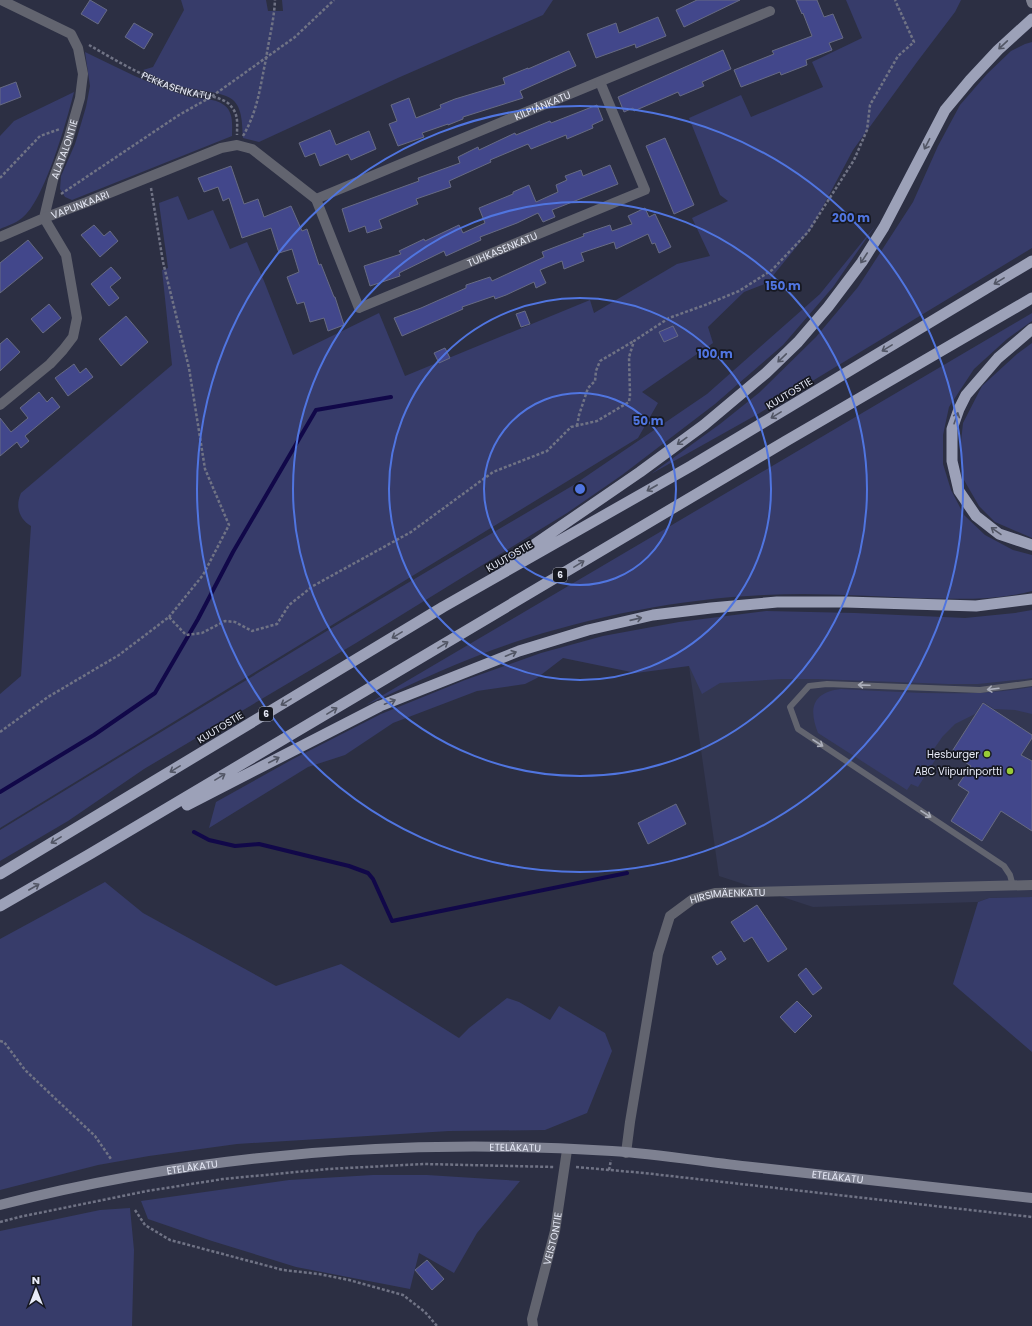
<svg xmlns="http://www.w3.org/2000/svg" width="1032" height="1326" font-family="Poppins,sans-serif">
  <style>
    .built { fill: #333751 }
    .green { fill: #373c6a }
    .lines { fill: none; stroke-linecap: round; stroke-linejoin: round }
    .stream { stroke: #110849; stroke-width: 4 }
    .building { fill: #42478b; stroke: #676b83 }
    .path { stroke: #707385; stroke-width: 2.5; stroke-dasharray: 3 2; stroke-linecap: butt }
    .service { stroke: #62646f; stroke-width: 6 }
    .minor { stroke: #62646f; stroke-width: 10 }
    .secondary { stroke: #7e8191; stroke-width: 10 }
    .trunk { stroke: #9ca1b8; stroke-width: 11 }
    .oneway { stroke: #525665 }
    .oneway2 { stroke: #abaeba }
    .ring { fill: none; stroke: #5075e0; stroke-width: 2 }
    .poi-dot { fill: #98cb37; stroke: #161821; stroke-width: 1.5 }
    .labels { text-anchor: middle; stroke-width: 3.5; stroke-linejoin: round; paint-order: stroke }
    .shield { fill: #161821; stroke: #a8abb7; stroke-width: 1 }
    .shield-label { font-size: 9px; font-weight: bold; fill: #e7eaf7 }
    .street-label { font-size: 10px; fill: #e7eaf7; stroke: #161821 }
    .poi-label { font-size: 10px; fill: #e7eaf7; stroke: #161821; text-anchor: end }
    .centre { fill: #5075e0; stroke: #161821; stroke-width: 2 }
    .ring-label { font-size: 12px; text-anchor: middle; font-weight: bold; fill: #5075e0; stroke: #161821; stroke-width: 3.5; stroke-linejoin: round; paint-order: stroke }
  </style>
  <rect width="100%" height="100%" fill="#2c2f43"/>
  <path class="built" d="M1032 658V897L989 898 978 902 813 907 719 876 689 666Z"/>
  <path class="green" d="M181 0H266L268 11H283L282 0H553L543 15 400 77 259 142 243 138C242 126 243 109 233 100 224 92 195 90 183 87 168 83 156 77 143 70L153 67 184 10Z
    M846 0H961L955 12 917 62 853 150 811 229 767 283 744 292 708 327 713 343 642 392 658 403 638 438 0 828V694L21 676 31 526C19 519 15 506 21 493L172 365 162 270 168 268 159 203 178 196 188 220 213 210 230 249 247 242 264 281 293 355 379 313 405 376 590 300 594 313 677 264 710 256 692 218 728 201 720 195 689 118 741 95 751 117 823 87 812 62 862 38Z
    M1032 42V248L758 414 651 474 720 424 760 392 816 337 858 287 913 202 938 146 960 105 987 74 1011 51 1025 44Z
    M85 52C118 68 151 85 186 96 198 100 214 97 224 105 234 112 232 126 232 136L72 200 65 197 60 189 61 176 75 144 86 107 90 86Z
    M74 92C67 120 44 202 22 218 16 223 7 226 0 229V136L14 121Z
    M875 226 833 287 783 345 715 404 622 475 567 513 356 643 144 769 68 821 0 861V830L340 623 572 486 707 394 820 294Z
    M1032 313V321L1007 339 974 369 949 407 943 435V464L951 490 964 515 985 535 1013 550 1032 555V591C994 601 954 599 916 598 865 596 815 592 764 595 679 599 593 616 512 643 462 660 414 683 366 705Z
    M1032 343V538L995 522 979 506 964 480 960 451 963 423 982 386 1017 354Z
    M1032 610V678L1026 679 978 684H948L817 679H782L720 683 702 694 689 666 636 673 563 658 537 678 525 684 477 691 393 723 345 755 308 767 209 828 216 802 293 759 381 714 465 680 541 653 603 636 679 622 766 611 855 613 965 618 1015 613Z
    M1032 687V714L1015 710 994 709 983 702 975 714 955 724 943 736 931 753 937 757 918 787 911 784 907 790 818 733C808 708 813 692 841 689 905 692 969 698 1032 687Z
    M105 882 143 913 276 986 341 964 459 1038 469 1028 507 998 519 1002 550 1020 559 1006 605 1033 612 1051 587 1113 545 1130 449 1131 237 1144 149 1156 98 1165 0 1190V939Z
    M1032 897V1052L953 984 978 902 989 898Z
    M373 1175H427L520 1181 477 1233 454 1273 419 1253 410 1289 296 1267 212 1241 148 1219 141 1201 289 1180Z
    M130 1208 134 1250 132 1326H0V1231L100 1210Z"/>
  <g class="lines">
    <path class="stream" d="M0 792 94 735 155 693 198 619 233 552 316 410 391 397
      M194 832 209 840 235 846 259 844 349 866 368 873 373 879 392 921 627 873"/>
  </g>
  <path class="building" d="M90 0 107 10 98 24 81 14Z
    M697 0H740L684 27 676 10Z
    M796 0H817L824 17 833 14 843 38 829 43 832 50 806 60 807 65 781 75 780 72 741 87 734 70 774 54 772 51 812 36 803 13 802 14Z
    M658 17 666 36 636 48 635 44 596 58 587 34 616 23 619 33Z
    M134 23 153 34 144 49 125 37Z
    M723 50 731 69 702 82 704 86 680 96 678 92 634 111 633 108 624 112 618 97Z
    M569 51 576 66 520 91 523 98 463 117V119L448 125V124L422 133 424 137 398 146 389 124 397 121 391 105 409 98 416 118 441 108 440 105 455 99 505 84 503 78 528 68V69Z
    M16 82 21 97 0 105V88Z
    M597 105 603 120 592 125 593 128 567 139 566 135 531 149 528 144 490 160 491 162 449 181 451 187 416 199 418 204 379 220 382 228 367 233 365 226 349 232 342 209 419 181 418 178 460 163 458 157 478 147 479 150 515 133 516 135 550 121 551 123Z
    M330 130 336 145 369 131 376 149 351 160 348 154 320 166 315 153 305 157 299 143Z
    M665 138 694 205 674 214 646 146Z
    M610 165 618 184 552 210 555 217 543 222 538 213 517 223 480 237 481 240 446 256 444 251 399 273 400 276 370 286 364 266 401 254 399 251 424 239 425 241 459 225 463 233 485 223 479 208 513 194V192L529 185 536 202 558 192 556 185 567 180 565 176 581 170 583 176Z
    M231 166 244 204 258 199 264 217 291 206 302 231 307 229 319 265 321 264 334 297H335L344 325 328 331 324 318 310 322 304 302 297 304 287 277 299 272 292 249 279 253 271 228 242 238 229 198 223 201 218 187 204 192 198 178Z
    M645 208 649 217 655 214 671 247 659 253 655 243 652 244 648 234 616 249 614 242 581 253 584 261 564 269 562 261 540 270 546 283 536 288 534 282 506 295 495 299 494 296 462 307 463 309 402 336 394 318 421 308 466 288V285L490 277 492 281 544 257 542 252 584 236 583 234 610 225 612 231 632 224 628 216Z
    M94 225 104 236 110 231 118 241 100 257 81 235Z
    M28 240 43 258 0 293V263Z
    M111 267 121 278 110 287 119 298 109 306 91 284Z
    M49 304 61 318 43 333 31 319Z
    M525 311 530 324 521 327 516 314Z
    M126 316 148 342 121 366 99 339Z
    M673 326 678 336 664 342 659 332Z
    M7 338 20 352 0 371V344Z
    M445 348 450 358 439 363 434 353Z
    M74 364 80 373 86 368 93 377 68 396 55 378Z
    M39 392 47 402 52 397 60 407 25 436 29 441 21 448 17 442 0 456V418L11 432 28 418 20 408Z
    M983 703 1032 735V738L1021 755 1032 761V831L1001 811 982 841 951 821 969 792 958 785 971 766 951 753Z
    M676 804 686 824 648 844 638 823Z
    M757 905 787 949 768 962 752 937 744 942 731 922Z
    M721 951 726 959 717 965 712 957Z
    M806 968 822 988 813 995 798 975Z
    M797 1001 812 1016 795 1033 780 1017Z
    M427 1260 444 1279 432 1290 415 1270Z"/>
  <g class="lines">
    <g class="path">
      <path id="s1" d="M89 45C120 63 156 84 191 92 201 94 222 97 229 104 239 114 237 122 237 135"/>
      <path d="M243 136C258 110 260 87 266 59 269 38 274 21 275 0"/>
      <path d="M0 178 40 136 60 129"/>
      <path d="M151 188 163 262 189 368 205 469 229 525 203 575 169 617"/>
      <path d="M61 194 179 115 211 97 295 37 334 0"/>
      <path d="M577 426 579 415 588 388 595 381 596 371 600 361 634 341"/>
      <path d="M0 732 48 697 119 655 169 617 186 635 202 633 225 621 235 622 252 631 277 624 289 605 313 586 411 532 493 472 547 451 571 427 597 421 629 402 630 395 629 357 634 341 669 318 705 305 739 291 772 270 808 232 854 160 867 130 870 105 898 56 914 42 895 0"/>
      <path d="M0 1041 4 1042 25 1070 95 1136 111 1159"/>
      <path d="M576 1167 644 1173 1032 1217"/>
      <path d="M609 1170 611 1160"/>
      <path d="M135 1210 145 1225 170 1240 283 1270 319 1274 349 1280 403 1295 425 1312 437 1326"/>
      <path d="M0 1222 19 1217 147 1191 223 1179 328 1169 424 1164 555 1167"/>
    </g>
    <path class="service" d="M1013 886 1010 875 1004 866 798 729 790 707 809 686 827 684 980 690 1032 683"/>
    <g class="minor">
      <path id="s2" d="M316 199 770 11"/>
      <path id="s3" d="M0 237 44 218 53 180 68 140 80 98 83 74 78 48 71 34 1 0"/>
      <path id="s4" d="M0 405 50 364 63 350 73 337 77 318 66 255 44 218 87 202 221 148 237 145 252 149 316 199 359 308 645 190 600 82"/>
      <path id="s5" d="M626 1153 630 1122 658 954 670 916 693 899 715 893 1032 885"/>
      <path id="s6" d="M533 1326 532 1319 555 1231 567 1150"/>
    </g>
    <g class="secondary">
      <path d="M1031 0 1032 3"/>
      <path id="s7" d="M0 1205C198 1154 407 1138 612 1151 658 1154 705 1162 752 1167 845 1177 939 1188 1032 1198"/>
    </g>
    <path class="trunk" d="M1032 329 998 358 966 395 959 409 952 429V461L959 491 976 516 999 534 1032 545
      M506 564 640 472 704 425 766 373 798 342 828 307 862 262 884 227 945 110 970 80 998 50 1032 19
      M187 805 380 706 519 651 588 630 653 615 711 608 777 602H846L976 606 1032 599
      M0 874 443 607 691 466 1032 261
      M0 906 90 854 786 441 1032 298"/>
  </g>
  <defs><path id="oneway-shaft" d="M-6 0H5M1.5-3L5.5 0L1.5 3" fill="none" stroke-width="1.6" stroke-linecap="round" stroke-linejoin="round"/></defs>
  <g class="oneway">
    <use href="#oneway-shaft" transform="translate(1003 45) rotate(137)"/>
    <use href="#oneway-shaft" transform="translate(927 144) rotate(117)"/>
    <use href="#oneway-shaft" transform="translate(864 258) rotate(123)"/>
    <use href="#oneway-shaft" transform="translate(999 281) rotate(149)"/>
    <use href="#oneway-shaft" transform="translate(887 348) rotate(149)"/>
    <use href="#oneway-shaft" transform="translate(782 358) rotate(136)"/>
    <use href="#oneway-shaft" transform="translate(776 415) rotate(149)"/>
    <use href="#oneway-shaft" transform="translate(956 418) rotate(-71)"/>
    <use href="#oneway-shaft" transform="translate(682 441) rotate(144)"/>
    <use href="#oneway-shaft" transform="translate(652 488) rotate(150)"/>
    <use href="#oneway-shaft" transform="translate(996 531) rotate(-145)"/>
    <use href="#oneway-shaft" transform="translate(579 564) rotate(-31)"/>
    <use href="#oneway-shaft" transform="translate(636 619) rotate(-13)"/>
    <use href="#oneway-shaft" transform="translate(397 635) rotate(149)"/>
    <use href="#oneway-shaft" transform="translate(443 645) rotate(-31)"/>
    <use href="#oneway-shaft" transform="translate(511 654) rotate(-22)"/>
    <use href="#oneway-shaft" transform="translate(286 702) rotate(149)"/>
    <use href="#oneway-shaft" transform="translate(390 702) rotate(-22)"/>
    <use href="#oneway-shaft" transform="translate(332 711) rotate(-31)"/>
    <use href="#oneway-shaft" transform="translate(274 760) rotate(-27)"/>
    <use href="#oneway-shaft" transform="translate(175 769) rotate(149)"/>
    <use href="#oneway-shaft" transform="translate(220 777) rotate(-31)"/>
    <use href="#oneway-shaft" transform="translate(56 840) rotate(149)"/>
    <use href="#oneway-shaft" transform="translate(34 887) rotate(-30)"/>
  </g>
  <g class="oneway2">
    <use href="#oneway-shaft" transform="translate(864 685) rotate(-178)"/>
    <use href="#oneway-shaft" transform="translate(993 689) rotate(173)"/>
    <use href="#oneway-shaft" transform="translate(818 743) rotate(33)"/>
    <use href="#oneway-shaft" transform="translate(926 814) rotate(33)"/>
  </g>
  <g class="ring">
    <circle cx="580" cy="489" r="96"/>
    <circle cx="580" cy="489" r="191"/>
    <circle cx="580" cy="489" r="287"/>
    <circle cx="580" cy="489" r="383"/>
  </g>
  <g class="poi-dot">
    <circle cx="987" cy="754" r="4"/>
    <circle cx="1010" cy="771" r="4"/>
  </g>
  <g class="labels">
    <g class="shield">
      <rect x="553" y="568" width="14" height="14" rx="3"/>
      <rect x="259" y="707" width="14" height="14" rx="3"/>
    </g>
    <g class="shield-label">
      <text x="560" y="578">6</text>
      <text x="266" y="717">6</text>
    </g>
    <g class="street-label">
      <text dy="4" stroke="none"><textPath href="#s1" startOffset="97">PEKKASENKATU</textPath></text>
      <text dy="4" stroke="none"><textPath href="#s2" startOffset="245">KILPIÄNKATU</textPath></text>
      <text dy="4" stroke="none"><textPath href="#s3" startOffset="120">ALATALONTIE</textPath></text>
      <text dy="4" stroke="none"><textPath href="#s4" startOffset="265">VAPUNKAARI</textPath></text>
      <text dy="4" stroke="none"><textPath href="#s4" startOffset="802">TUHKASENKATU</textPath></text>
      <text transform="translate(789 393) rotate(-31)" y="4">KUUTOSTIE</text>
      <text transform="translate(509 556) rotate(-30)" y="4">KUUTOSTIE</text>
      <text transform="translate(220 727) rotate(-31)" y="4">KUUTOSTIE</text>
      <text dy="4" stroke="none"><textPath href="#s5" startOffset="305">HIRSIMÄENKATU</textPath></text>
      <text dy="4" stroke="none"><textPath href="#s7" startOffset="520">ETELÄKATU</textPath></text>
      <text dy="4" stroke="none"><textPath href="#s7" startOffset="196">ETELÄKATU</textPath></text>
      <text dy="4" stroke="none"><textPath href="#s7" startOffset="844">ETELÄKATU</textPath></text>
      <text dy="4" stroke="none"><textPath href="#s6" startOffset="90">VEISTONTIE</textPath></text>
    </g>
    <g class="poi-label">
      <text x="979" y="758">Hesburger</text>
      <text x="1002" y="775">ABC Viipurinportti</text>
    </g>
  </g>
  <circle cx="580" cy="489" r="6" class="centre"/>
  <g class="ring-label">
    <text x="851" y="222">200 m</text>
    <text x="783" y="290">150 m</text>
    <text x="715" y="358">100 m</text>
    <text x="648" y="425">50 m</text>
  </g>
  <g transform="translate(36 1290)" stroke="#161821" stroke-width="3" paint-order="stroke">
  <path d="M0-3L7 15L0 10L-7 15Z" fill="#e7eaf7"/>
  <text y="-6" font-size="11" font-weight="bold" text-anchor="middle" fill="#e7eaf7">N</text>
  </g>
</svg>
